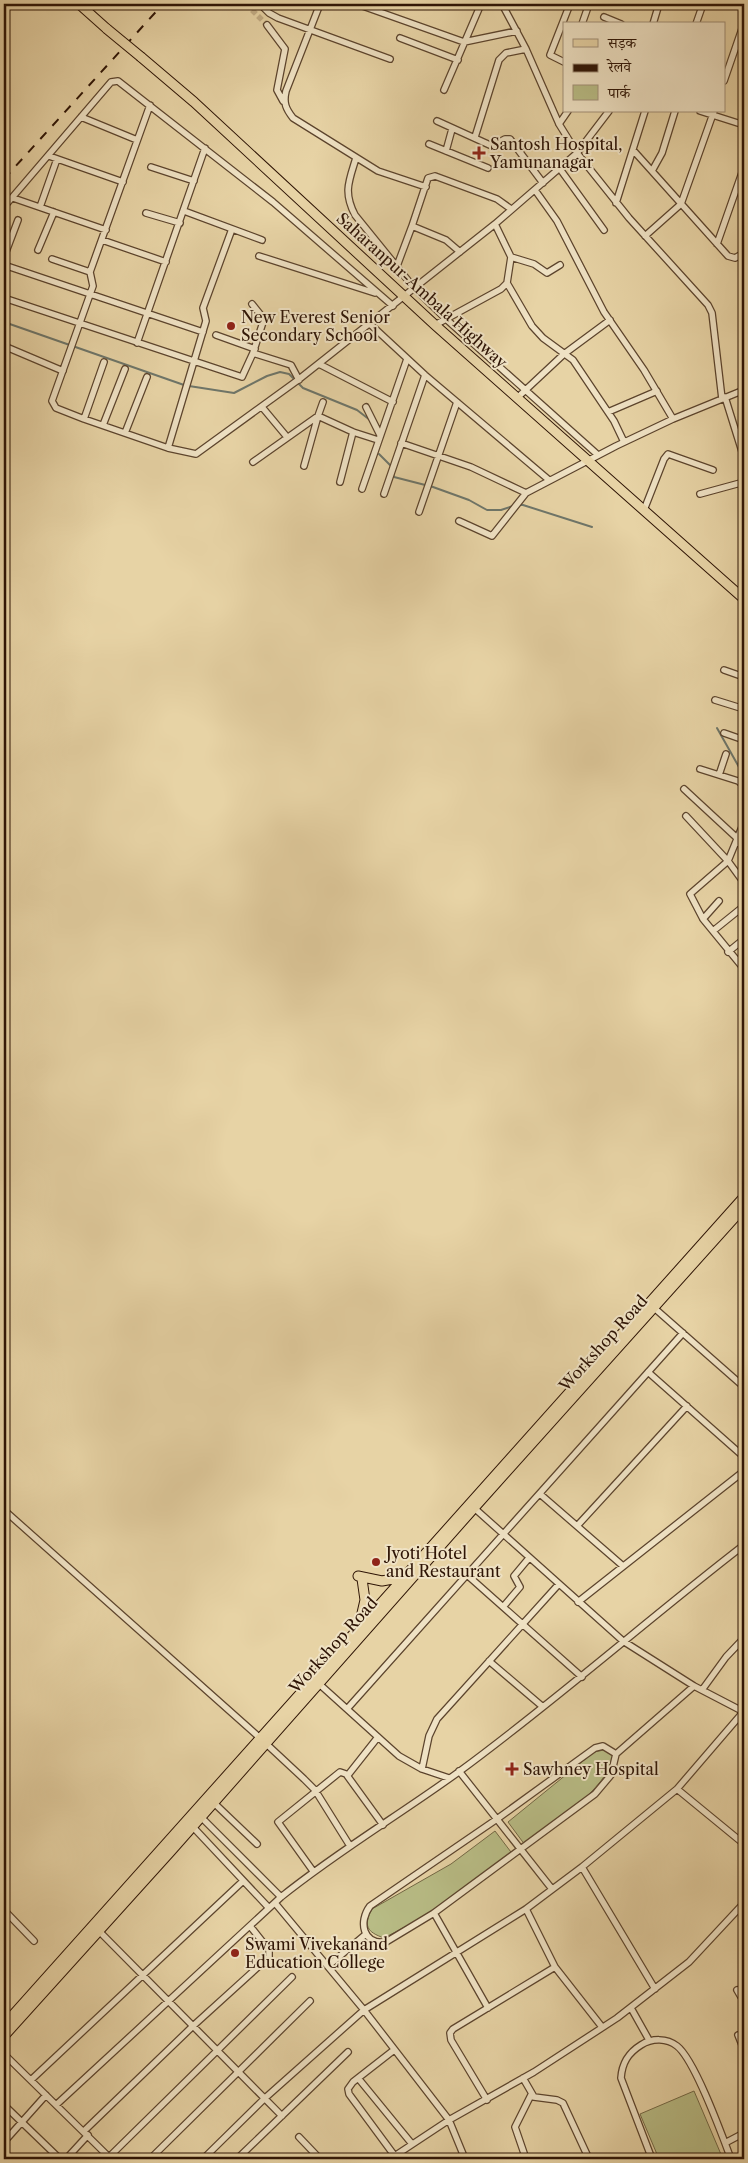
<svg xmlns="http://www.w3.org/2000/svg" width="748" height="2163" font-family="'Libre Caslon Text','Noto Serif Devanagari',serif">
  <style>
    .green { fill: #b8bc85; stroke: #736845 }
    .lines { fill: none; stroke-linecap: round; stroke-linejoin: round }
    .stream { stroke: #6e766a; stroke-width: 2 }
    .street-tunnel { stroke: #c2ad85; stroke-width: 5.5; stroke-dasharray: 5.5 3; stroke-linecap: butt }
    .street-casing { stroke: #5c442d; stroke-width: 8 }
    .primary-casing { stroke: #2e1405; stroke-width: 11 }
    .street { stroke: #efe2c4; stroke-width: 5.5 }
    .primary { stroke: #e7d3a5; stroke-width: 9 }
    .rail { stroke: #2e1405; stroke-width: 2; stroke-dasharray: 9 9; stroke-linecap: butt }
    .primary-bridge-casing { stroke: #2e1405; stroke-width: 11; stroke-linecap: butt }
    .primary-bridge { stroke: #e7d3a5; stroke-width: 9 }
    .poi-dot { fill: #8f2418; stroke: #efe2c4; stroke-width: 2 }
    .labels { text-anchor: middle; stroke-width: 4; stroke-linejoin: round; paint-order: stroke }
    .poi-label { font-size: 16px; fill: #2e1405; stroke: #efe2c4; text-anchor: start }
    .street-label { font-size: 16px; fill: #2e1405; stroke: #efe2c4 }
  </style>
  <rect width="100%" height="100%" fill="#e7d3a5"/>
  <filter id="stains"><feTurbulence type="fractalNoise" baseFrequency=".004" numOctaves="4"/><feColorMatrix values="0 0 0 0 .2 0 0 0 0 .09 0 0 0 0 .02 0 0 0 .5 -.17"/></filter>
  <radialGradient id="worn" r=".72"><stop offset=".6" stop-color="#630" stop-opacity="0"/><stop offset="1" stop-color="#630" stop-opacity=".3"/></radialGradient>
  <path class="green" d="M604 1750 614 1755C607 1790 552 1824 525 1845L508 1822 594 1752Z
    M495 1831 514 1856 416 1921 384 1938C367 1932 363 1926 372 1909L451 1864Z
    M694 2091 723 2159H659L640 2114Z"/>
  <g class="lines">
    <path class="stream" d="M4 322 184 385
      M189 386 234 393 267 376 280 372 289 374 303 388 357 410 370 420
      M379 454 391 466
      M393 473 394 477 433 487 469 500 487 510H501L513 506
      M517 505H523L592 527
      M717 728 744 776"/>
    <path class="street-tunnel" d="M246 4 267 25"/>
    <defs>
      <path id="street" d="M260 4 269 13 278 18 390 59
        M320 4 286 91C283 103 286 109 293 118L378 171 426 187
        M357 4 464 42 517 31
        M468 4 480 7
        M502 4 526 49 559 124 577 153 629 218 708 305 712 313 722 399
        M604 17 621 24
        M582 24 589 4
        M653 24 659 4
        M696 24 703 4
        M267 25 285 49 277 90 283 101
        M400 38 458 60
        M564 62 550 55 570 4
        M724 81 744 23
        M444 90 481 4
        M150 105 90 272 93 286 52 401 56 408 84 419 168 448 196 454 298 380 495 224 577 153 609 111
        M700 111 744 125
        M81 117 137 140
        M437 121 492 146 505 139H510L543 183
        M559 124 568 111
        M475 137 499 60 506 53 526 49
        M429 144 488 168
        M633 150 728 256 735 258 744 253
        M446 151 452 129
        M49 156 123 182
        M356 158C349 181 343 192 355 215L415 289 446 319 598 455
        M151 167 194 181
        M560 169 604 230
        M652 171 662 153 675 111
        M535 190 557 221 604 312 644 370 673 419
        M13 198 106 230
        M616 203 645 111
        M4 207 111 82 118 81 273 202 393 306
        M40 207 57 159
        M184 211 262 240
        M146 213 180 223
        M495 224 511 257 507 283 532 326 543 338 573 360 614 421 624 442
        M645 236 681 204 714 111
        M102 240 166 262
        M717 244 744 167
        M38 250 54 212
        M460 252 446 240 412 226 428 178 435 176 497 199 511 209
        M259 256 375 293
        M4 257 18 220
        M511 257 534 264 547 273 560 265
        M52 259 90 272
        M4 265 203 332
        M397 266 412 226
        M4 298 242 377 253 353 264 319 252 304
        M370 324 425 375 549 480
        M435 325 501 289 507 283
        M216 335 255 349
        M137 343 205 148
        M4 346 63 371
        M253 353 291 365 299 380
        M319 364 393 402
        M725 397 744 458
        M517 398 564 354 610 320
        M262 407 287 437
        M366 407 380 435
        M608 412 657 391
        M84 419 104 362
        M103 425 125 369
        M125 433 147 377
        M401 443 471 467 526 493
        M168 448 206 321 203 308 232 229
        M253 462 318 416 353 432 378 440
        M304 466 318 416 323 402
        M340 482 353 432
        M362 489 407 359
        M384 494 425 375
        M700 494 744 482
        M644 510 664 459 668 454 713 470
        M419 512 457 402
        M459 521 492 536 526 493 616 446 673 419 744 390
        M724 670 744 677
        M715 700 744 709
        M724 733 744 740
        M700 769 738 781 744 786
        M719 775 726 754
        M684 789 738 839
        M686 816 728 861 744 883
        M744 822 728 861 690 894 703 919 744 969
        M737 842 744 844
        M703 919 719 901
        M713 931 744 906
        M728 952 744 939
        M652 1306 744 1387
        M648 1372 744 1457
        M540 1494 623 1566
        M472 1506 623 1641 694 1686 744 1712
        M4 1510 260 1738 304 1779 315 1790 350 1846
        M577 1526 687 1406
        M466 1574 582 1677
        M578 1602 744 1471
        M503 1607 520 1587 514 1576 529 1558
        M489 1661 543 1707
        M317 1682 399 1756 422 1769 449 1778
        M702 1690 726 1657 744 1638
        M347 1709 683 1333
        M616 1754 603 1746 595 1748 497 1819 370 1906C358 1922 363 1945 386 1942L434 1913 595 1794 611 1775 616 1754 694 1686
        M422 1769 429 1736 437 1719 558 1585
        M459 1771 552 1889
        M348 1775 378 1737
        M677 1789 744 1844
        M214 1803 257 1844
        M201 1817 281 1897
        M193 1827 269 1908
        M582 1867 655 1989
        M313 1871 278 1822 340 1772 346 1774 383 1825
        M275 1903 364 2010 449 2120 465 2159
        M526 1909 555 1967 602 2027
        M4 1910 34 1941
        M434 1913 488 2008
        M97 1929 282 2116
        M328 1966 366 1934
        M737 1990 744 2002
        M631 2008 649 2040
        M738 2035 744 2050
        M394 2050 353 2082 348 2089 349 2094 397 2159
        M4 2054 111 2159
        M358 2078 412 2144
        M523 2078 534 2097 557 2100 563 2103 589 2159
        M31 2080 243 1881
        M487 2100 451 2040 450 2033 453 2029 555 1967
        M4 2105 60 2159
        M56 2105 281 1897C338 1851 401 1814 460 1771 558 1699 648 1619 744 1545
        M84 2131 193 2026 269 1957V1950L250 1926
        M299 2137 320 2159
        M4 2142 46 2095
        M725 2143 744 2133
        M109 2157 292 1977
        M66 2159 88 2135
        M150 2159 310 2001
        M203 2159 264 2099 364 2010 526 1909 582 1867 677 1789 744 1711
        M237 2159 348 2052
        M390 2159 449 2120 534 2072 617 2018 689 1962 744 1903
        M526 2159 515 2127 531 2095
        M652 2159 621 2078C622 2063 628 2053 641 2045 652 2038 667 2038 677 2046 695 2060 722 2135 731 2159"/>
      <path id="primary" d="M79 4 107 29
        M141 57 194 102 435 325 744 599
        M358 1576 382 1581 404 1577
        M359 1626 365 1600 362 1579
        M4 2025 744 1197
        M4 2036 171 1851 474 1508 744 1207"/>
    </defs>
    <use href="#street" class="street-casing"/>
    <use href="#primary" class="primary-casing"/>
    <use href="#street" class="street"/>
    <use href="#primary" class="primary"/>
    <path class="rail" d="M4 179 163 4"/>
    <defs>
      <path id="primary-bridge" d="M107 29 141 57"/>
    </defs>
    <use href="#primary-bridge" class="primary-bridge-casing"/>
    <use href="#primary-bridge" class="primary-bridge"/>
  </g>
  <g class="poi-dot">
    <path d="M476.5 145.5h5v5h5v5h-5v5h-5v-5h-5v-5h5z"/>
    <circle cx="231" cy="326" r="5"/>
    <circle cx="376" cy="1562" r="5"/>
    <path d="M509.5 1761.5h5v5h5v5h-5v5h-5v-5h-5v-5h5z"/>
    <circle cx="235" cy="1953" r="5"/>
  </g>
  <g class="labels">
    <g class="poi-label">
      <text x="490" y="150">Santosh Hospital,<tspan x="490" dy="18">Yamunanagar</tspan></text>
      <text x="241" y="323">New Everest Senior<tspan x="241" dy="18">Secondary School</tspan></text>
      <text x="386" y="1559">Jyoti Hotel<tspan x="386" dy="18">and Restaurant</tspan></text>
      <text x="523" y="1775">Sawhney Hospital</text>
      <text x="245" y="1950">Swami Vivekanand<tspan x="245" dy="18">Education College</tspan></text>
    </g>
    <g class="street-label">
      <text transform="translate(422 290) rotate(42)" y="6">Saharanpur-Ambala Highway</text>
      <text transform="translate(603 1343) rotate(-48)" y="6">Workshop Road</text>
      <text transform="translate(333 1645) rotate(-48)" y="6">Workshop Road</text>
    </g>
  </g>
  <rect width="748" height="2163" fill="none" stroke="#e7d3a5" stroke-width="20"/>
  <rect x="5" y="5" width="738" height="2153" fill="none" stroke="#2e1405" stroke-width="2.5"/>
  <rect x="10" y="10" width="728" height="2143" fill="none" stroke="#2e1405"/>
  <rect x="563" y="22" width="162" height="90" fill="#efe2c4" stroke="#a29078"/>
  <rect x="573" y="39" width="25" height="8" fill="#e7d3a5" stroke="#a29078"/>
  <text x="608" y="48" font-size="15" fill="#2e1405">सड़क</text>
  <rect x="573" y="64" width="25" height="8" fill="#2e1405" stroke="#a29078"/>
  <text x="608" y="72" font-size="15" fill="#2e1405">रेलवे</text>
  <rect x="573" y="85" width="25" height="15" fill="#b8bc85" stroke="#a29078"/>
  <text x="608" y="98" font-size="15" fill="#2e1405">पार्क</text>
  <rect width="100%" height="100%" filter="url(#stains)"/>
  <rect width="100%" height="100%" fill="url(#worn)"/>
</svg>
